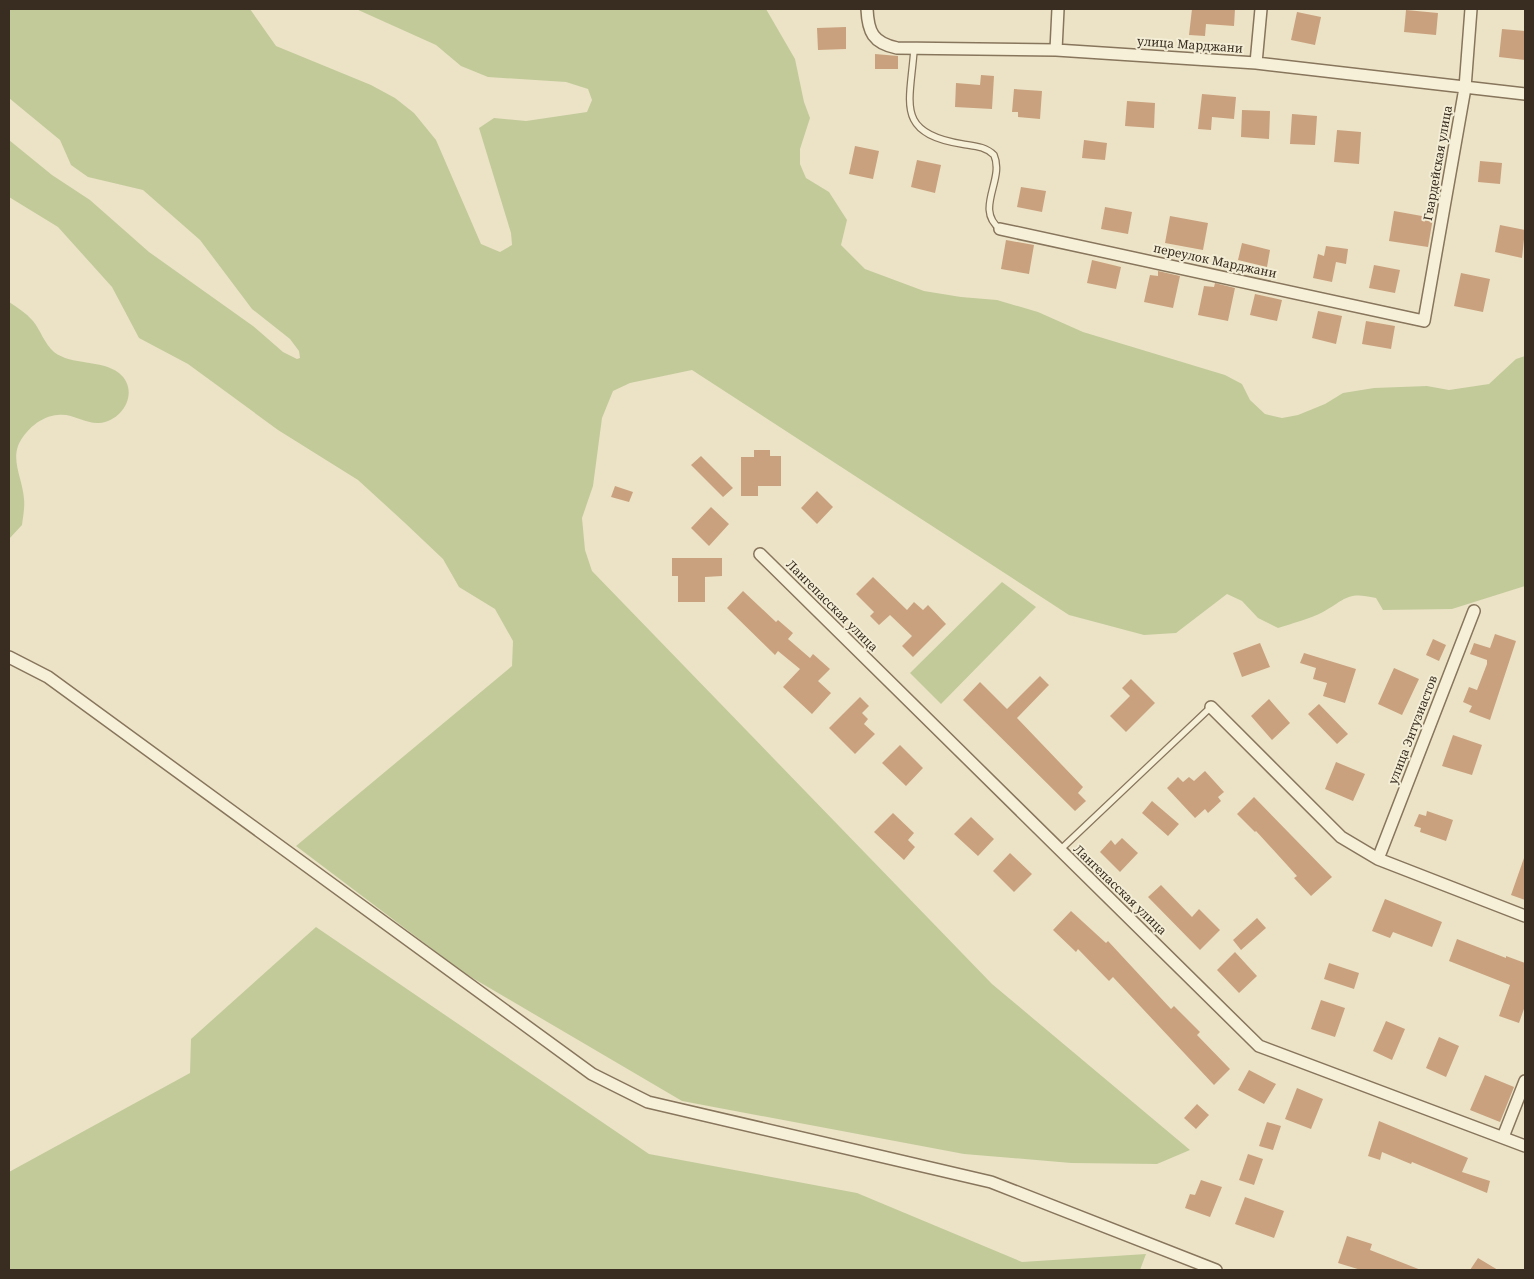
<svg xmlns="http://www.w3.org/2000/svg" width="1534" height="1279" font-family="'Noto Serif',serif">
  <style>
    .green { fill: #c2ca9a }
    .building { fill: #c9a17e }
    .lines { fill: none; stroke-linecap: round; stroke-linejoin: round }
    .lane-casing { stroke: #87755c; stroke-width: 8 }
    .street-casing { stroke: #87755c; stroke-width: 14 }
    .lane { stroke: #f7f0d9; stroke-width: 5.5 }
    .street { stroke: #f7f0d9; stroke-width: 11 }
    .labels { text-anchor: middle; stroke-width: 4; stroke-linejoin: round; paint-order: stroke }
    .street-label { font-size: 12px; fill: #382d20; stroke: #f4edd5 }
  </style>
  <rect width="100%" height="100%" fill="#ece3c6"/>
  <path class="green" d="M9 9H250L276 46 371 85 395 98 414 113 436 140 481 244 500 252 512 245 511 233 479 128 494 118 526 121 587 112 592 100 588 89 566 82 488 77 461 66 436 45 356 9H766L795 59 804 102 810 118 800 149V164L806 178 829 192 847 220 841 245 865 269 924 291 961 297 997 300 1038 312 1083 332 1225 375 1242 384 1250 400 1265 414 1282 418 1298 415 1325 404 1343 393 1374 388 1427 386 1449 390 1489 384 1516 359 1525 356V586L1452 609 1383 610 1376 598C1347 591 1346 599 1323 612 1310 619 1293 623 1278 628L1258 618 1242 601 1227 594 1176 633 1144 635 1069 615 692 370 630 383 613 391 602 418 593 486 582 518 585 550 592 571 992 984 1190 1150 1157 1164 1071 1163 964 1154 682 1101 464 973 296 846 512 666 513 641 495 609 459 587 443 559 405 523 358 480 278 430 188 364 139 338 112 287 58 227 9 197V140L52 175 90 200 149 252 253 326 283 352 297 359 300 358 299 351 290 339 252 309 200 240 143 190 88 177 71 165 60 140 9 98Z
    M9 302C17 307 26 313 33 321 41 331 44 343 54 352 72 366 101 359 119 373 140 390 124 421 99 423 86 424 72 413 58 415 41 416 25 430 18 446 12 463 23 481 24 499 25 507 23 517 22 525L9 539Z
    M1002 582 1036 607 941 704 910 673Z
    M316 927 649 1154 857 1193 1022 1262 1146 1254 1140 1270H9V1172L190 1073 191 1039Z"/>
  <path class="building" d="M1192 9H1235L1234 26 1206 24 1205 36 1189 35Z
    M1406 10 1438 13 1436 35 1404 32Z
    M1297 12 1321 17 1315 45 1291 40Z
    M846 27V49L818 50 817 28Z
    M1502 29 1525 31V60L1499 57Z
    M875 54 898 56V69H875Z
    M981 75 994 76 992 109 955 107 956 83 980 85Z
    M1014 89 1042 91 1040 119 1018 117V112H1012Z
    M1202 94 1236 97 1234 119 1212 117 1211 130 1198 129Z
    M1127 101 1155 103 1154 128 1125 126Z
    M1242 110 1270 111 1269 139 1241 137Z
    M1292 114 1317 116 1315 145 1290 144Z
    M1337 130 1361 132 1359 164 1334 162Z
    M1084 140 1107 143 1105 160 1082 158Z
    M855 146 879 151 873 179 849 174Z
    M917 160 941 165 935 193 911 187Z
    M1480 161 1502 163 1500 184 1478 182Z
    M1021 187 1046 191 1042 212 1017 207Z
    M1105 207 1132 212 1128 234 1101 229Z
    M1394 211 1433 218 1428 247 1389 241Z
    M1170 216 1208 223 1203 250 1165 243Z
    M1500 225 1525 230 1522 258 1495 252Z
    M1006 240 1034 245 1029 274 1001 269Z
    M1242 243 1270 250 1267 267 1238 260Z
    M1326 246 1348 249 1346 264 1336 262 1332 282 1313 278 1318 254 1324 256Z
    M1092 260 1121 267 1116 289 1087 283Z
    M1374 265 1400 270 1395 293 1369 288Z
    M1158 271 1180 276 1173 308 1144 302 1150 275 1158 276Z
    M1461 273 1490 279 1483 312 1454 306Z
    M1215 283 1235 288 1228 321 1198 315 1204 286 1214 287Z
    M1255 294 1282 300 1277 321 1250 315Z
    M1318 311 1342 316 1336 344 1312 338Z
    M1366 321 1395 326 1391 349 1362 344Z
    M754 450H770V456H781V486H758V496H741V457H754Z
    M701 456 733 488 723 497 691 465Z
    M615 486 633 492 629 502 611 497Z
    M817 491 833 507 817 524 801 508Z
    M711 507 729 524 709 546 691 528Z
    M672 558H722V576L705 577V602H678V576H672Z
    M873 577 907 610 914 602 923 610 928 605 946 624 913 657 902 646 912 636 890 615 879 625 870 616 874 612 856 594Z
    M743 591 776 622 778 620 793 633 788 639 810 658 813 654 830 669 818 681 831 693 812 714 783 687 800 669 778 651 775 655 727 608Z
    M1495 634 1516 641 1490 720 1469 712 1472 706 1463 702 1469 687 1477 690 1487 664V660L1470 654 1474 643 1490 648Z
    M1433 639 1446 645 1439 661 1426 655Z
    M1260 643 1270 667 1242 677 1233 653Z
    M1304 653 1356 669 1345 703 1323 696 1327 683 1313 679 1316 668 1300 663Z
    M1394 668 1419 679 1402 715 1378 704Z
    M1040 676 1049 685 1017 718 1083 787 1078 793 1086 801 1075 811 963 700 980 682 1007 709Z
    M1131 679 1155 703 1126 732 1110 716 1130 696 1122 688Z
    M860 697 869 706 862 713 868 719 864 724 875 734 855 754 829 728Z
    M1269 699 1290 723 1272 740 1251 716Z
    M1319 704 1348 734 1337 744 1308 714Z
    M1453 735 1482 745 1472 775 1442 766Z
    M900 745 923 768 906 786 882 763Z
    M1336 762 1365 774 1353 801 1325 789Z
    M1205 771 1224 792 1218 797 1221 801 1208 813 1205 809 1195 818 1167 788 1178 777 1183 782 1189 777 1194 781Z
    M1254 797 1332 877 1311 896 1294 878 1297 876 1256 831 1255 832 1237 814Z
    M1152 801 1179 824 1168 836 1142 813Z
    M1427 811 1453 820 1446 841 1420 832 1421 828 1414 826 1419 814 1426 816Z
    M893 813 914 833 908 840 915 847 904 860 874 832Z
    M971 817 994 839 978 856 954 834Z
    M1122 838 1138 853 1120 872 1100 852 1111 840 1115 845Z
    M1010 853 1032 874 1014 892 993 871Z
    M1524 858H1525V900L1511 895Z
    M1161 885 1192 917 1199 909 1220 930 1200 950 1148 897Z
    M1385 899 1442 922 1432 947 1393 932 1390 938 1372 931Z
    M1071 911 1106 943 1108 941 1171 1009 1174 1006 1200 1032 1197 1035 1230 1069 1214 1085 1113 977 1109 981 1078 949 1076 952 1053 930Z
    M1257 918 1266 928 1241 950 1233 940Z
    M1457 939 1506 958V956L1525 963V1006L1519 1023 1499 1016 1510 985 1449 961Z
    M1235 952 1257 976 1239 993 1217 970Z
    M1329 963 1359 973 1354 989 1324 979Z
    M1321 1000 1345 1008 1335 1037 1311 1029Z
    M1386 1021 1405 1029 1392 1060 1373 1051Z
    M1439 1037 1459 1046 1446 1077 1426 1068Z
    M1249 1070 1276 1084 1264 1104 1238 1090Z
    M1485 1075 1514 1087 1500 1122 1470 1110Z
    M1297 1088 1323 1099 1311 1129 1285 1119Z
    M1197 1104 1209 1115 1196 1129 1184 1118Z
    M1379 1121 1468 1158 1462 1172 1490 1181 1487 1193 1412 1162 1411 1164 1382 1152 1380 1160 1368 1156Z
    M1267 1122 1281 1126 1273 1150 1259 1146Z
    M1248 1154 1263 1159 1254 1185 1239 1180Z
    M1201 1180 1222 1187 1210 1217 1185 1208 1190 1194 1195 1195Z
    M1245 1197 1284 1211 1274 1238 1235 1224Z
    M1347 1236 1372 1244 1370 1250 1421 1270H1361L1338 1263Z
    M1478 1258 1498 1270H1470Z"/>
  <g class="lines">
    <defs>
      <path id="lane" d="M914 50C910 104 895 133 962 144 973 146 985 146 994 155 1005 180 974 209 1000 229
        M1060 850 1211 707"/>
      <path id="street" d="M867 9C868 32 873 43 897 48L1056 50 1256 63 1525 94
        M1056 50 1058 9
        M1256 63 1261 9
        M1000 229 1424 321 1465 88 1471 9
        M760 554 1259 1046 1525 1146
        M9 657 48 677 592 1074 648 1102 991 1182 1216 1270
        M1211 707 1341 837 1378 859 1525 916
        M1378 859 1474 611
        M1503 1137 1525 1081"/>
    </defs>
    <use href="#lane" class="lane-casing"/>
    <use href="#street" class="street-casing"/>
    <use href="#lane" class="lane"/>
    <use href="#street" class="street"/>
  </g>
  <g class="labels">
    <g class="street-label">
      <text transform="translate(1190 45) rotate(4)" y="4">улица Марджани</text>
      <text transform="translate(1438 163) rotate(-80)" y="4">Гвардейская улица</text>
      <text transform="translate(1215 261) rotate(12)" y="4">переулок Марджани</text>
      <text transform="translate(832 606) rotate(45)" y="4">Лангепасская улица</text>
      <text transform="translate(1413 730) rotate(-69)" y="4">улица Энтузиастов</text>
      <text transform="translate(1120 890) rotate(44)" y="4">Лангепасская улица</text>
    </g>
  </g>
  <rect width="1534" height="1279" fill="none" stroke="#382d20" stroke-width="20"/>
</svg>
